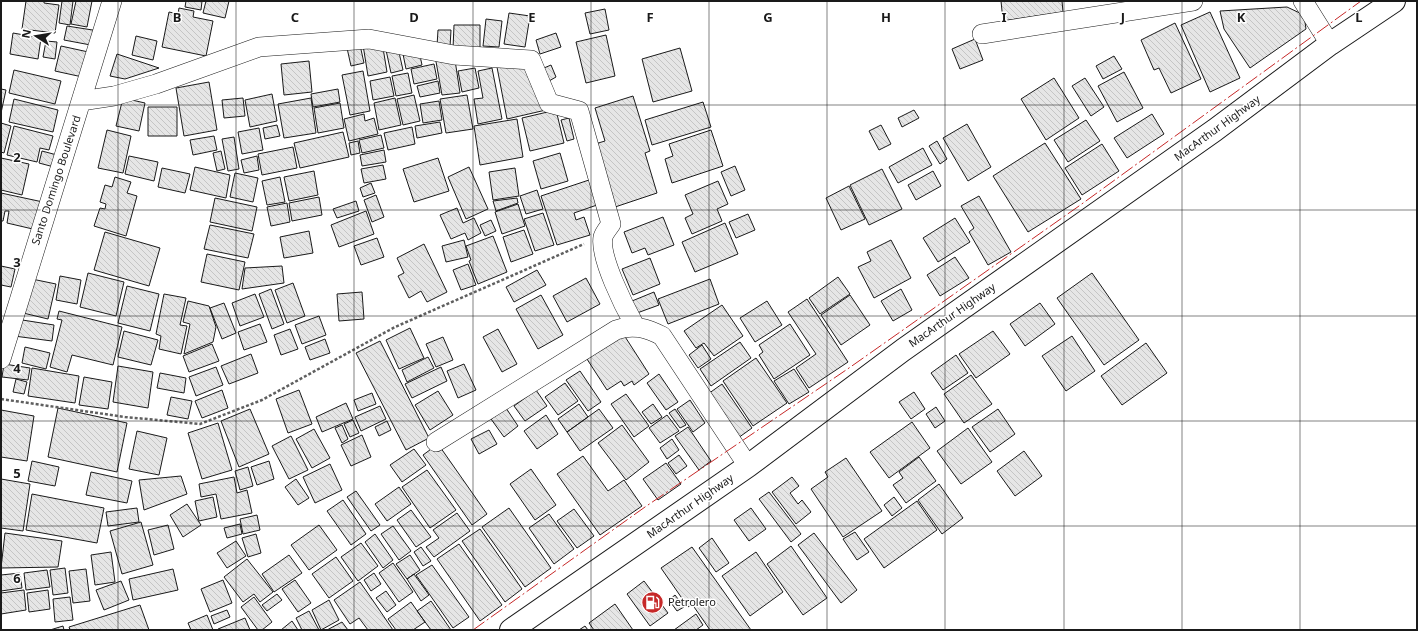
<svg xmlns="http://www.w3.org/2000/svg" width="1418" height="631" font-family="'Noto Sans',sans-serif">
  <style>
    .building { fill: url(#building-back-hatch); stroke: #1a1a1a }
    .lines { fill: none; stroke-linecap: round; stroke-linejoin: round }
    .street-casing { stroke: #1a1a1a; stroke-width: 20 }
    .highway-casing { stroke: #1a1a1a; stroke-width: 24 }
    .path { stroke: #5f5f5f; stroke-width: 2.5; stroke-dasharray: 3 2; stroke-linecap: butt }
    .street { stroke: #fff; stroke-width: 19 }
    .highway { stroke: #fff; stroke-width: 22 }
    .power { stroke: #c62828; stroke-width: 1; stroke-dasharray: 14 3 2 3; stroke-linecap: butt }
    .grid { fill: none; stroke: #1a1a1a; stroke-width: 1; stroke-opacity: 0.55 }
    .labels { text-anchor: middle; stroke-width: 3; stroke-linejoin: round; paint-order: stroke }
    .street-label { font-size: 11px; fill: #1a1a1a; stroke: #fff }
    .poi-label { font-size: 11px; fill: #1a1a1a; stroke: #fff; text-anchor: start }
    .grid-label { font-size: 13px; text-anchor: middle; font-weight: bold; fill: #1a1a1a; stroke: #fff; stroke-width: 3; stroke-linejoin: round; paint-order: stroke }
  </style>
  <defs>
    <pattern id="building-back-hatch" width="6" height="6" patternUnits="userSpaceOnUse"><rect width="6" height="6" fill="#e6e6e6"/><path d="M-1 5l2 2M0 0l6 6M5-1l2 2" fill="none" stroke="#c5c5c5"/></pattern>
  </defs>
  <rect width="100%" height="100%" fill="#fff"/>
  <path class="building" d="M26 1H44V3L59 5 55 33 22 29Z
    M62 1H73L70 25 59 23Z
    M76 1H92L87 27 71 24Z
    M186 1H202L201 10 185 7Z
    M206 1H229L225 18 203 13Z
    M1001 1H1062L1063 12 1003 21Z
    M1287 7 1304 15 1306 29 1250 68 1224 29 1220 11Z
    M179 8 194 11 193 17 213 21 206 56 162 47 169 12 178 14Z
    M605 9 609 30 590 34 585 13Z
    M1210 12 1240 78 1210 92 1181 25Z
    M509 13 530 16 525 47 504 44Z
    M486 19 502 21 499 47 483 46Z
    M1175 23 1201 79 1171 93 1159 68 1154 70 1141 40Z
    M454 25H480V49H453Z
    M67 26 99 31 96 46 64 40Z
    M438 30H451L450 47 437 46Z
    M13 33 41 38 38 59 10 54Z
    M556 33 561 47 540 54 536 40Z
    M606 35 615 76 586 83 576 42Z
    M136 36 157 41 153 60 132 55Z
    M975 39 983 60 960 69 952 49Z
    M46 41 57 42 55 59 43 57Z
    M382 42 387 72 368 76 363 45Z
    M360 45 364 63 351 66 347 48Z
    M61 46 93 53 87 78 55 71Z
    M398 48 403 70 391 73 386 50Z
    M680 48 692 91 653 102 642 59Z
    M419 51 422 65 406 69 403 54Z
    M117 54 159 68 125 79 110 76Z
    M435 56 455 60 460 93 442 95Z
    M1114 56 1122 69 1103 79 1096 66Z
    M309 61 312 92 284 95 281 64Z
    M496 62 527 64 546 110 507 119Z
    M434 64 437 79 414 84 411 69Z
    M551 65 556 77 549 81 544 68Z
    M475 68 479 88 462 92 458 71Z
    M492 68 502 119 478 124 474 99 483 98 478 71Z
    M14 70 61 81 55 104 9 93Z
    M363 71 370 111 350 115 342 75Z
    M1124 72 1143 108 1117 122 1098 86Z
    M408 73 412 93 396 96 392 76Z
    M390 77 394 96 373 100 370 81Z
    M1054 78 1079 118 1046 140 1021 99Z
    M1085 78 1104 107 1091 116 1072 86Z
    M438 81 440 93 420 97 417 86Z
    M209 82 217 130 184 136 176 88Z
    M1 89 6 90 1 113Z
    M338 89 340 102 313 107 311 94Z
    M272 94 277 121 250 127 245 100Z
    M414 95 420 121 403 125 397 99Z
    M467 95 473 129 446 133 440 99Z
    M633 96 650 151 645 153 657 193 615 207 595 144 605 141 595 108Z
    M123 98 145 103 139 131 116 126Z
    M243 98 245 116 224 118 222 100Z
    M311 98 316 133 284 138 278 104Z
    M395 98 401 125 379 130 374 103Z
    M14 99 58 110 53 132 9 122Z
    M439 101 442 120 423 123 420 104Z
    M703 102 711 127 652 145 645 120Z
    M340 103 344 128 318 133 314 108Z
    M148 107H177V136H148Z
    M556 110 564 143 530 151 522 118Z
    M914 110 919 118 902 127 898 118Z
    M364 114 365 121 374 118 378 134 349 141 344 119Z
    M1152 114 1164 134 1127 158 1114 138Z
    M569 118 574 139 567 141 561 120Z
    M517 119 523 157 480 165 474 126Z
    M1086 120 1100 141 1068 162 1054 140Z
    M440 122 442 133 417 138 415 126Z
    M1 123 11 126 4 153 1 152Z
    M967 124 991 167 968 181 943 138Z
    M277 125 280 136 265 139 263 128Z
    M881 125 891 144 879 150 869 131Z
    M14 126 53 136 49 150 40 148 37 162 7 155Z
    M412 127 415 144 388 150 384 133Z
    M259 128 263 150 242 154 238 132Z
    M107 130 131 136 123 173 98 168Z
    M711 130 723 166 672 183 665 159 673 156 669 144Z
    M343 132 349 157 300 168 294 143Z
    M381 135 384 148 362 153 359 140Z
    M214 136 217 150 193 155 190 140Z
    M234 137 239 169 228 171 222 139Z
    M358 141 360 153 351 155 349 143Z
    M937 141 947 159 940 164 929 146Z
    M1045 143 1081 199 1028 232 993 176Z
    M1102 144 1119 171 1082 195 1065 168Z
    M293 147 297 168 262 175 258 154Z
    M923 148 932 165 898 183 889 167Z
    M384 150 386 162 362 166 360 155Z
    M42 151 57 155 54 167 39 163Z
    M221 151 225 169 217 171 213 153Z
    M560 153 568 181 541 189 533 161Z
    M129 156 158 162 154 181 125 174Z
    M257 156 259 170 244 173 241 160Z
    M1 158 29 164 22 195 1 190Z
    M438 158 449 191 414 202 403 169Z
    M383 165 386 179 364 183 361 169Z
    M735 166 745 190 731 196 721 172Z
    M195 167 230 175 226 198 190 190Z
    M469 167 488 209 466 219 448 177Z
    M162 168 190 174 185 193 158 187Z
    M515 168 519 196 493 200 489 172Z
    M882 169 902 209 869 225 850 185Z
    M314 171 318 195 289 201 284 177Z
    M933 171 941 186 916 200 908 185Z
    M235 173 258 178 253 202 230 197Z
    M115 177 131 182 127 193 137 196 126 236 94 226 100 208 105 209 106 204 100 202 105 185 112 187Z
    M280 177 285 202 267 205 262 181Z
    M589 180 597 205 574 213 576 220 584 217 590 235 557 245 541 196Z
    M718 181 728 204 717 209 722 221 692 234 685 218 693 214 685 195Z
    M371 183 375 193 363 197 360 188Z
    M849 186 865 219 841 230 826 198Z
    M537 190 543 209 526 214 520 196Z
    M1 193 43 202 37 230 7 223 9 211H5L3 221H1Z
    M376 195 384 217 372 222 364 200Z
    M979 196 1011 252 988 265 969 232 974 228 961 206Z
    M319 197 322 215 292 221 289 203Z
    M215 198 257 207 252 231 210 222Z
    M517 198 518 203 496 211 493 201Z
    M356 201 359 211 337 218 333 209Z
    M287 203 290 222 271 226 267 207Z
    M518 204 525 226 502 234 495 212Z
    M457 208 463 223 474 218 481 233 468 240 465 233 451 239 440 215Z
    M366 211 374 234 339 247 331 225Z
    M543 213 554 245 535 251 524 219Z
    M748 214 755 230 736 238 729 222Z
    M663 217 674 245 648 255 645 248 632 253 624 232Z
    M955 218 970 242 938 262 923 238Z
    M491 220 496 231 485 236 480 225Z
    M725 223 738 254 695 272 682 242Z
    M210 225 254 234 248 258 204 249Z
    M524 230 533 254 511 262 503 237Z
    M309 231 313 253 284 258 280 237Z
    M105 232 160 248 149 286 94 270Z
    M493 236 507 272 478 284 469 261 471 260 466 246Z
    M377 238 384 257 361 265 354 246Z
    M464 240 468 257 446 262 442 246Z
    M891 240 911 278 874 298 858 267 871 261 867 252Z
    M424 244 447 292 427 302 421 291 409 298 398 276 404 273 397 258Z
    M207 254 245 262 239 290 201 282Z
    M955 257 969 278 940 296 927 275Z
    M650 258 660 284 633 295 622 269Z
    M468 264 476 285 461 290 453 270Z
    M1 266 15 269 11 287 1 285Z
    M282 266 284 283 242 289 245 268Z
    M537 270 546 285 514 302 506 287Z
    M88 273 124 282 116 316 80 307Z
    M1092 273 1139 340 1104 365 1057 298Z
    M60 276 81 280 77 304 56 300Z
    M838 277 850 294 820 314 809 298Z
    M27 278 56 284 48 319 19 312Z
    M586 278 600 304 567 322 553 296Z
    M710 279 719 304 668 324 658 299Z
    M293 283 305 316 287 323 275 290Z
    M127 286 159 294 150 331 118 323Z
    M271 289 284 324 272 329 259 294Z
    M901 289 912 310 893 321 881 301Z
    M362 292 364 319 339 321 337 294Z
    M654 292 659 305 637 313 632 301Z
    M164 294 186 298 180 325 187 326 181 354 159 349 161 336 156 334Z
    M255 294 264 317 240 326 232 303Z
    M541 295 563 335 538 349 516 309Z
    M850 295 870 325 841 345 821 315Z
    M807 299 848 362 809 388 796 368 816 354 788 312Z
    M188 301 209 306 216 327 213 342 184 354 190 324 183 322Z
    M767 301 782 325 755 342 740 318Z
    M224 303 236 333 222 339 210 308Z
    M1040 303 1055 324 1025 346 1010 324Z
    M722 305 743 336 714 356 704 343 696 348 684 331Z
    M59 311 122 327 113 365 72 355 67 372 50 367 62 320 57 319Z
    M319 316 326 335 302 344 295 325Z
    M16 319 54 325 52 341 14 336Z
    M260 324 267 342 244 350 238 332Z
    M790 324 810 355 774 379 759 355 763 352 759 345Z
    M410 328 424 358 399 369 386 340Z
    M290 329 298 349 281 355 274 335Z
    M498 329 517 364 502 372 483 337Z
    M124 331 158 340 151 365 118 357Z
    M993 331 1010 354 976 378 959 354Z
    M622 332 649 374 634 385 632 381 624 386 621 381 607 390 585 356Z
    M1072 336 1095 371 1066 391 1042 356Z
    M443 337 453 360 436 367 426 344Z
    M325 339 330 353 310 360 305 347Z
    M380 341 429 438 406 450 356 353Z
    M740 342 751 358 711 386 700 369Z
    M1146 343 1167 373 1122 405 1101 376Z
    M212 344 219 361 189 372 183 356Z
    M702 345 711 359 698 368 689 355Z
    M25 347 50 353 46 369 22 363Z
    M251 354 258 373 229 384 221 366Z
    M956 355 968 373 943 390 931 373Z
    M428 357 434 368 407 382 402 370Z
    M756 358 787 403 753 426 723 381Z
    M4 364 30 368 28 380 2 377Z
    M464 364 476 390 458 398 447 371Z
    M118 366 153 372 148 408 113 402Z
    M216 367 223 385 196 396 189 377Z
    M441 367 447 381 412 398 405 384Z
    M32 368 79 376 75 403 28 396Z
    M794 369 809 392 789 404 774 381Z
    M580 371 601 402 588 411 566 380Z
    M160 373 186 378 184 393 157 388Z
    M659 374 678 402 666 410 647 383Z
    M971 375 992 404 964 423 944 394Z
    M84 377 112 382 108 409 79 405Z
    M16 379 27 382 24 394 13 392Z
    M565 383 578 401 558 415 545 397Z
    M722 384 752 428 738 438 708 394Z
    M222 390 228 408 202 418 195 401Z
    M299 390 312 424 288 433 276 399Z
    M536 390 547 406 525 421 514 406Z
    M438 391 453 415 430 430 415 405Z
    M914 392 925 409 911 419 899 402Z
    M372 393 376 404 358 411 354 400Z
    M626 394 649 426 634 437 611 404Z
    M171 397 192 401 188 419 167 415Z
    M690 400 705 423 693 432 677 409Z
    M346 403 353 419 322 432 316 417Z
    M579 404 588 417 567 432 558 419Z
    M653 404 662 417 651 424 642 412Z
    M380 406 386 419 361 431 355 417Z
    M936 407 945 421 935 428 926 414Z
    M58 408 127 423 117 472 48 457Z
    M506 408 518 426 504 437 491 419Z
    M250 409 269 454 239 467 221 421Z
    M599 409 613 428 580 451 567 432Z
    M675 409 686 425 680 428 669 413Z
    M998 409 1015 434 990 452 972 427Z
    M1 410 34 416 27 461 1 457Z
    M546 415 558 434 537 449 524 431Z
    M667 415 679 431 660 443 649 428Z
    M353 420 359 433 350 437 344 424Z
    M387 421 391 430 379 436 375 427Z
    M912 422 930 448 889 478 870 452Z
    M218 423 232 470 202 479 188 433Z
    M342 425 348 439 342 443 335 428Z
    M622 425 649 462 626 480 598 443Z
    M688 427 711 461 699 470 675 436Z
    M968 428 992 462 961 484 937 451Z
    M314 429 330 458 312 468 296 439Z
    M489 430 497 444 479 454 471 439Z
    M137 431 167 438 159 475 129 469Z
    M362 435 371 457 351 466 341 445Z
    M291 436 308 470 289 479 272 446Z
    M672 439 679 450 667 459 660 448Z
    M438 444 487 514 472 525 423 455Z
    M414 449 426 465 402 482 390 465Z
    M1024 451 1042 476 1015 496 997 471Z
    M679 455 687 466 676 474 668 463Z
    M583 456 608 491 624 480 642 506 600 535 557 474Z
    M919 457 936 481 906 503 893 485 903 478 899 472Z
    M846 458 882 511 843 537 811 489 828 477 825 472Z
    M32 461 59 467 55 486 28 481Z
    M269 461 274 479 257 485 251 467Z
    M666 463 681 484 658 500 643 479Z
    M330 464 342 490 315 503 303 477Z
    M248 467 253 486 240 490 235 471Z
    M531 469 556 505 535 520 510 484Z
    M427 470 456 510 430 528 402 487Z
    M91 472 132 481 127 503 86 495Z
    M181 476 187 494 144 510 139 480Z
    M234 477 237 493 247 490 252 513 221 519 216 494 201 497 199 484Z
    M792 477 799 486 790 493 798 504 802 500 811 512 796 524 772 492Z
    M1 479 30 484 23 531 1 528Z
    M296 479 309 498 298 505 285 487Z
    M939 484 963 518 942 534 918 500Z
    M399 487 411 504 387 521 375 504Z
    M356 491 380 525 371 531 347 497Z
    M769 492 801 534 791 542 759 499Z
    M32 494 104 508 97 543 26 530Z
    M213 497 217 517 199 521 195 501Z
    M894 497 902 508 892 516 884 505Z
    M343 500 366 534 351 545 327 511Z
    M917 501 937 530 884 568 864 539Z
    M187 504 201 525 183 537 170 515Z
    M137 508 139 522 108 526 106 512Z
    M509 508 551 568 525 587 482 527Z
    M751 508 766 529 749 541 734 520Z
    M574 509 594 536 577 548 557 521Z
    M411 510 431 537 416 547 397 520Z
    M457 513 470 531 434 557 426 547 439 538 433 530Z
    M549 514 574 549 554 564 529 528Z
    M257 515 260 530 243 534 240 519Z
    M141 522 153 565 122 574 110 531Z
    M240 524 242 534 227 538 224 528Z
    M168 525 174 549 154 555 148 530Z
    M319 525 337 550 309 570 291 545Z
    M393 526 411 551 399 560 381 534Z
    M480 529 522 589 505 602 462 541Z
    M855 532 869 552 857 560 843 539Z
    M5 533 62 541 58 567 1 568Z
    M814 533 857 590 841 603 798 545Z
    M256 534 261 553 248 557 242 538Z
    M375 534 393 560 383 568 365 542Z
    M712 538 729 563 716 572 699 548Z
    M236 541 246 556 227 568 217 553Z
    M361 543 378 566 358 581 341 557Z
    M459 544 502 605 480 621 437 559Z
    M791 546 827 598 803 615 767 564Z
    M421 547 431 561 423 566 414 552Z
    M692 547 751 630H710L692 604 688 607 661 568Z
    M111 552 115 582 95 585 91 555Z
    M756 552 783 592 750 616 722 576Z
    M289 555 302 573 274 592 262 574Z
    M410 555 420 570 407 579 396 564Z
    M336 557 353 581 329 598 312 574Z
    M247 559 273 592 260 602 254 594 243 602 224 577Z
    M393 563 413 592 399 602 379 573Z
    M432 565 469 617 453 628 416 575Z
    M65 568 68 593 53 595 50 570Z
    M86 569 90 601 73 603 69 571Z
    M173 569 178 590 133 600 129 579Z
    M47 570 50 587 26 590 24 573Z
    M20 573 22 588 1 591V575Z
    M374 573 381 584 371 591 364 580Z
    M414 574 429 595 421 601 407 579Z
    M223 580 232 603 210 612 201 589Z
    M295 580 311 603 298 612 282 589Z
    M121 581 129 600 104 610 96 590Z
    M644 581 668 613 650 626 627 594Z
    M360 582 376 605 393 630H368L359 618 350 624 334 600Z
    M24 590 26 610 1 614V593Z
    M48 590 50 609 29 612 27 593Z
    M386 591 396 605 387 612 376 598Z
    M277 594 282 600 267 611 262 605Z
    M675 595 684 607 677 611 669 600Z
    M70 597 73 620 55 622 53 599Z
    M254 597 272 622 262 630H258L241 607Z
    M329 600 339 620 321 630 312 610Z
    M431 601 451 630H431L417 611Z
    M411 602 425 622 413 630H396L388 619Z
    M615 604 633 630H594L589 623Z
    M140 605 149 630H70L69 627Z
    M227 610 230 617 214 624 211 616Z
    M309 611 319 630H302L296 618Z
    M696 614 703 625 696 630H674Z
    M207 615 213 630H191L188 623Z
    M245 618 250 630H218V629Z
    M292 621 298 630H281Z
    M342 622 348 630H327Z
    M63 626 64 630H50Z
    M585 626 588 630H579Z"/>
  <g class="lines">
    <defs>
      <path id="street" d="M1303 1 1330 44
        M982 34 1193 1
        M81 101 114 96 156 84 259 47 369 39 454 55 531 60 549 103 579 111 611 224C609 227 604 233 603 237 599 257 625 308 635 326
        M1 359 112 1
        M436 442 616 330C633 324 647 328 662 336L748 466"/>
      <path id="highway" d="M511 630 748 466 903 350 1215 130 1330 44 1394 1"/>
    </defs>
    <use href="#street" class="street-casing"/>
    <use href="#highway" class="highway-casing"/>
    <path class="path" d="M1 399 125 417 200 424 262 400 395 327 584 244"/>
    <use href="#street" class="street"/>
    <use href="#highway" class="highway"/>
    <path class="power" d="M473 630 645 507 849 368 1079 206 1361 1"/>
  </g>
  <path class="grid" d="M118 1V630M236 1V630M354 1V630M473 1V630M591 1V630M709 1V630M827 1V630M945 1V630M1064 1V630M1182 1V630M1300 1V630M1 105H1417M1 210H1417M1 316H1417M1 421H1417M1 526H1417"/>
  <defs>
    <symbol id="fuel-disc" viewBox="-11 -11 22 22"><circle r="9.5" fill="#c62828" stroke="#fff"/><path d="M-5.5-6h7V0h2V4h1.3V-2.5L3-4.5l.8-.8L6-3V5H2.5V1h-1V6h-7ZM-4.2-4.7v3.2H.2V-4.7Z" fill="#fff"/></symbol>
  </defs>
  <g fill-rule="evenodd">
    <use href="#fuel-disc" x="640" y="590" width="25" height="25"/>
  </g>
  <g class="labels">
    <g class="street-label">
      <text transform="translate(1217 128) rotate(-36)" y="4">MacArthur Highway</text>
      <text transform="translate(56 180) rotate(-72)" y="4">Santo Domingo Boulevard</text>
      <text transform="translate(952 315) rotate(-35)" y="4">MacArthur Highway</text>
      <text transform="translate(690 506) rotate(-35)" y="4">MacArthur Highway</text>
    </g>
    <g class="poi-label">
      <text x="668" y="606">Petrolero</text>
    </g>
  </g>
  <g class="grid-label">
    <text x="177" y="22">B</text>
    <text x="295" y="22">C</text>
    <text x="414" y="22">D</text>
    <text x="532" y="22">E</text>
    <text x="650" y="22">F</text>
    <text x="768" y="22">G</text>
    <text x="886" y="22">H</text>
    <text x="1004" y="22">I</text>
    <text x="1123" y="22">J</text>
    <text x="1241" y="22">K</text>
    <text x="1359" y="22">L</text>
    <text x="17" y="162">2</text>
    <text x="17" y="267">3</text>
    <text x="17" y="373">4</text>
    <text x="17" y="478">5</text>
    <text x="17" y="583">6</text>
  </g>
  <rect width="1418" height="631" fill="none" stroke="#1a1a1a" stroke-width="4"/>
  <g transform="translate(36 36) rotate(282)" stroke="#ffffff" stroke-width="3" paint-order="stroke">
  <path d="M0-3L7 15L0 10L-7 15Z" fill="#1a1a1a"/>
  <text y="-6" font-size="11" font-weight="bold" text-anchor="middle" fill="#1a1a1a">N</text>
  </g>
</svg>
